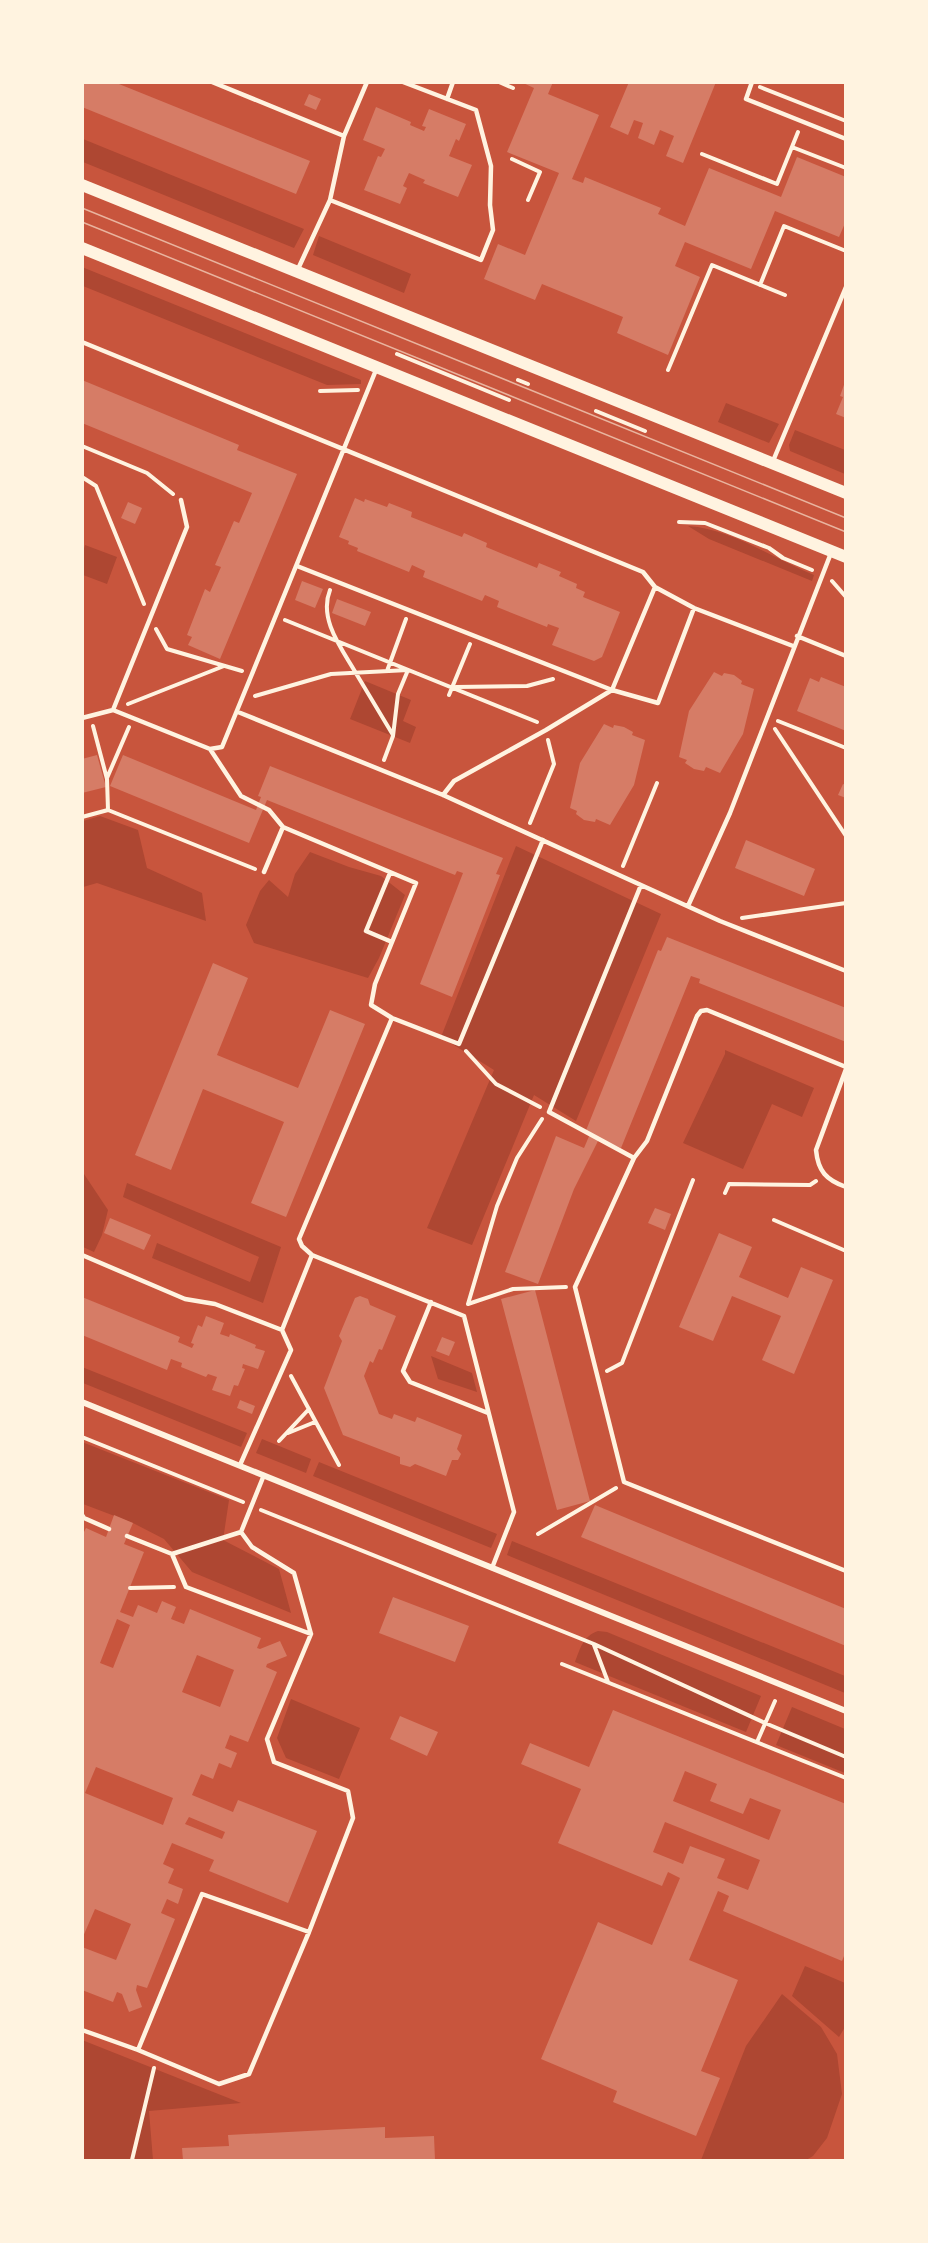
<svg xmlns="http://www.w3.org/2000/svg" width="928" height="2243" font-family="'IBM Plex Sans',sans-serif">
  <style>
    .green { fill: #ae4732 }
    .building { fill: #d67c66; fill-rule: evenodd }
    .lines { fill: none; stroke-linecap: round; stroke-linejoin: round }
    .path { stroke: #fff3e0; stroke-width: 4 }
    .service { stroke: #fff3e0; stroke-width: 4.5 }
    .minor { stroke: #fff3e0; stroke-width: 6 }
    .secondary { stroke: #fff3e0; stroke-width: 12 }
    .tram { stroke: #e9b49f; stroke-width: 1.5 }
  </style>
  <rect width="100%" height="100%" fill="#c8553d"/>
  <path class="green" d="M83 139 304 229 294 248 83 162Z
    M319 236 411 274 404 293 313 255Z
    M82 267 361 380V384L327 385 83 286Z
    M726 403 779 424 769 443 718 422Z
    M795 430 845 450V474L790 451 789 445Z
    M688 526C732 529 774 559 814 575L812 581 709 539Z
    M85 545 117 557 107 584 83 575V552Z
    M365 681 411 700 403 721 416 727 410 743 350 719Z
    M100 816 138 830 147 868 202 893 206 921 97 883 83 887V821Z
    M516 846 661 914 576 1121 534 1095 472 1245 427 1228 494 1070 441 1037Z
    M310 852 349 867 381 876 405 895 379 958 368 978 254 943 246 925 260 891 269 880 288 897 295 874Z
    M725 1050 814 1088 802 1117 772 1104 743 1169 683 1143 725 1054Z
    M82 1171 108 1210 102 1235 94 1252 83 1247Z
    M127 1183 281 1247 263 1303 152 1258 157 1243 250 1282 259 1257 123 1197Z
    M431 1356 472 1373 477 1392 438 1379Z
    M82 1367 247 1433 241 1447 83 1383Z
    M262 1439 311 1459 306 1473 256 1453Z
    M82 1442 229 1500 223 1540 279 1569 291 1613 192 1572 164 1539 133 1523 83 1504Z
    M319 1462 497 1534 491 1548 313 1476Z
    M512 1541 845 1676V1693L507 1555Z
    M598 1631 607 1632 761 1696 746 1732 575 1662C580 1649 583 1636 598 1631Z
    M291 1699 360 1728 339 1779 286 1758 277 1738Z
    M792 1707 845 1729V1773L776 1745Z
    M805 1966 845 1983V2027L839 2037 792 1996Z
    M782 1994 821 2027 837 2054 842 2094 827 2138 813 2156 806 2160H701L746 2046Z
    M82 2040 241 2103 149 2111 153 2160H83Z"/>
  <path class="building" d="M82 82H114L310 161 296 194 82 107Z
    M521 82H553L548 94 599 115 572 179 583 183 585 177 661 208 658 214 685 226 709 168 781 197 797 157 846 177V221L839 237 775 211 751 269 685 242 675 266 700 277 668 355 617 333 623 317 542 284 535 300 484 279 498 244 525 255 559 173 507 152 534 88Z
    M629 82H716L683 163 666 156 674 136 660 130 654 145 638 138 643 123 634 120 628 135 610 127Z
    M309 94 321 99 316 110 304 105Z
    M376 107 411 122 410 125 424 131 426 127 422 126 429 109 466 124 459 141 456 139 449 156 472 165 458 197 423 183 425 180 409 173 403 186 407 188 400 204 364 190 378 156 381 157 385 149 363 140Z
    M82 380 239 445 237 450 297 474 220 659 188 645 192 637 187 635 205 589 210 592 221 567 215 565 234 521 239 523 252 493 82 423Z
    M845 382H846V418L836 414 843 397 840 396Z
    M355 498 364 502 365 499 387 507 389 503 412 512 411 517 462 537 464 533 487 543 486 547 537 568 539 563 561 572 559 576 577 584 576 588 585 592 583 597 620 612 602 657 594 661 552 645 559 628 548 624 547 627 497 607 499 601 485 595 482 601 423 577 425 571 412 565 409 572 357 551 358 548 348 544 349 541 339 537Z
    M128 502 142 508 135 524 121 518Z
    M302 581 323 589 315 608 295 600Z
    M337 599 371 612 365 626 332 613Z
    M714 672 722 676 724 673 734 675 742 681 741 684 754 689 743 734 720 773 706 767 704 771 694 769 685 763 687 760 679 757 689 711Z
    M821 677 846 687V731L797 711 810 678 819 682Z
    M604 724 613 728 614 725 624 727 633 732 632 735 645 740 634 785 610 825 596 819 595 822 584 820 576 814 577 811 570 808 580 763Z
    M97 755 106 787 82 793V759Z
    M123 755 256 810 261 797 258 796 270 766 503 858 496 874 500 875 452 997 420 984 463 873 457 871 455 875 267 800 249 843 110 786Z
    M843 784 846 785V798L838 795Z
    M746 840 815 869 804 896 735 868Z
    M667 937 846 1008V1042L699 983 700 979 691 976 621 1148 599 1139 574 1189 538 1284 505 1272 556 1136 584 1148 590 1134 585 1133 658 950 661 951Z
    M213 963 248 978 217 1055 298 1088 330 1010 365 1024 286 1217 251 1203 284 1122 203 1089 171 1170 135 1155Z
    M655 1208 671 1214 665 1230 648 1223Z
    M110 1218 151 1235 144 1250 104 1233Z
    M719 1233 752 1247 739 1277 788 1298 801 1267 833 1280 794 1374 762 1360 781 1316 732 1296 713 1341 679 1327Z
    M535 1290 590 1501 557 1510 501 1299Z
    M360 1296 368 1299 370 1305 396 1316 382 1350 379 1349 373 1363 370 1361 364 1376 379 1414 392 1419 394 1414 415 1422 417 1417 462 1435 457 1449 461 1454 458 1460H452L446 1476 415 1464 410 1467 400 1464V1457L343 1435 324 1388 342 1341 339 1336 355 1298Z
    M82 1297 180 1337 178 1342 192 1348 194 1344 191 1343 198 1325 202 1327 206 1316 224 1323 220 1334 229 1337 230 1334 256 1345 255 1348 265 1351 258 1369 243 1364 242 1368 245 1369 238 1386 234 1385 230 1396 212 1390 217 1377 208 1374 206 1377 181 1367 182 1363 171 1359 167 1370 82 1335Z
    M442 1337 455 1342 449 1356 436 1351Z
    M240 1400 255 1406 252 1414 237 1408Z
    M595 1505 846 1609V1646L581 1537Z
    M114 1515 133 1523 124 1544 144 1552 120 1612 133 1617 138 1605 157 1613 162 1601 176 1607 171 1619 184 1624 190 1609 261 1638 257 1648 260 1649 280 1641 287 1656 267 1664 266 1667 277 1672 248 1742 230 1735 225 1748 237 1753 231 1768 219 1763 213 1779 201 1774 192 1795 233 1812 238 1800 317 1831 288 1903 209 1871 214 1860 172 1843 163 1864 174 1869 168 1883 183 1889 178 1904 167 1899 161 1913 175 1919 147 1988 137 1985 136 1990 142 2007 129 2012 122 1994 117 1992 113 2002 82 1990V1947L116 1960 131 1924 95 1909 82 1939V1536L86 1528 106 1537ZM117 1619 130 1625 113 1668 100 1663ZM197 1655 234 1670 220 1707 182 1692ZM96 1767 173 1798 163 1825 85 1793ZM189 1817 225 1832 222 1839 185 1824Z
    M393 1597 469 1626 455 1662 379 1633Z
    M613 1710 846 1804V1951L842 1961 723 1911 729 1896 718 1891 689 1960 738 1980 701 2071 720 2078 696 2136 613 2102 617 2091 541 2059 598 1922 652 1945 680 1878 668 1872 662 1886 558 1843 581 1789 521 1764 530 1743 589 1767ZM685 1771 717 1784 710 1801 743 1814 750 1798 781 1810 769 1840 673 1801ZM665 1822 760 1860 748 1890 717 1878 725 1859 690 1846 683 1864 653 1852Z
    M400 1716 438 1732 427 1756 390 1739Z
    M385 2127V2138L434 2136 435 2160H183L182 2148 229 2146 228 2135Z"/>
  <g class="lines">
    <path class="path" d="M499 82 513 88
      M760 87 846 121
      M792 147 846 168
      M702 154 777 184 798 132
      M512 159 540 172 528 200
      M760 285 784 226 846 251
      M397 354 509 400
      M668 370 712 265 785 295
      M518 380 528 384
      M320 391 358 390
      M596 411 645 431
      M82 446 147 473 173 494
      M82 477 96 486 144 604
      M679 522 705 523 769 548 783 558 812 570
      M832 581 846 597
      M330 590C318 620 343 650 357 675 369 695 381 715 393 735
      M285 620 537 722
      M156 629 167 649 242 671
      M387 671 406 619
      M456 687 527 686 553 679
      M449 695 470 644
      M255 696 331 674 408 670 398 694 393 736 384 760
      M128 704 224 666
      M778 721 846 748
      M93 726 107 779 108 810
      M775 729 846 836
      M107 778 129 727
      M82 817 108 810 255 869
      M530 823 554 764 548 740
      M623 866 657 783
      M742 918 846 903
      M466 1051 496 1084 540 1107
      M725 1193 729 1184 810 1185 816 1181
      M774 1220 846 1251
      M468 1304 497 1206 517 1158 542 1119
      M468 1304 513 1289 566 1287
      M607 1371 622 1363 693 1180
      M291 1376 339 1465
      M288 1433 315 1422
      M82 1437 243 1502
      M279 1441 309 1409
      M261 1510 594 1644 765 1723 846 1757
      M538 1534 616 1488
      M130 1588 174 1587
      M594 1645 608 1682
      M562 1664 846 1778
      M757 1742 775 1701
      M132 2160 154 2068"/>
    <path class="service" d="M212 82 344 136 330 200 298 269
      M752 82 746 99 846 139
      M447 99 453 82
      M344 136 367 82
      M330 200 481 260 493 230 490 205 491 166 476 110 403 82
      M82 342 643 572 655 587 694 608 793 646
      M773 461 846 287
      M181 500 187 527 113 710 210 749 222 747 252 674 376 370
      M297 566 612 690 658 703 694 608
      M797 636 846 656
      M238 712 443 795 720 921 846 971
      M82 718 113 710
      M210 749 241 796 269 810 283 827
      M443 795 454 781 546 730 612 690 655 587
      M264 872 283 827 416 883 375 984 371 1005 392 1018 459 1044 543 840
      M390 873 366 931 392 942
      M688 906 730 813 831 553
      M846 1067 707 1010 701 1011 697 1016 647 1141 634 1158 575 1287 624 1482 846 1571
      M846 1069 816 1150C818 1171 826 1180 846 1187
      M634 1158 549 1112 641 885
      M82 1255 185 1299 215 1304 282 1330
      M312 1255 302 1246 299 1239 392 1018
      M431 1302 403 1371 410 1382 488 1413
      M240 1465 291 1350 282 1330 312 1255 464 1316 514 1512 492 1568
      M82 1515 84 1518 109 1529
      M127 1536 172 1554 186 1587 311 1634
      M172 1554 241 1532 264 1475
      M82 2030 138 2050 219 2084 249 2074 309 1932 353 1818 348 1791 274 1762 267 1739 311 1634 294 1573 252 1547 241 1532
      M138 2050 202 1894 309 1932"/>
    <path class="minor" d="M82 1402 846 1711"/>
    <path class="secondary" d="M82 185 846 493
      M82 248 846 557"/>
    <path class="tram" d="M82 208 846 518
      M82 222 846 532"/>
  </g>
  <rect width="928" height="2243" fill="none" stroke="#fff3e0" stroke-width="168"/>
</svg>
